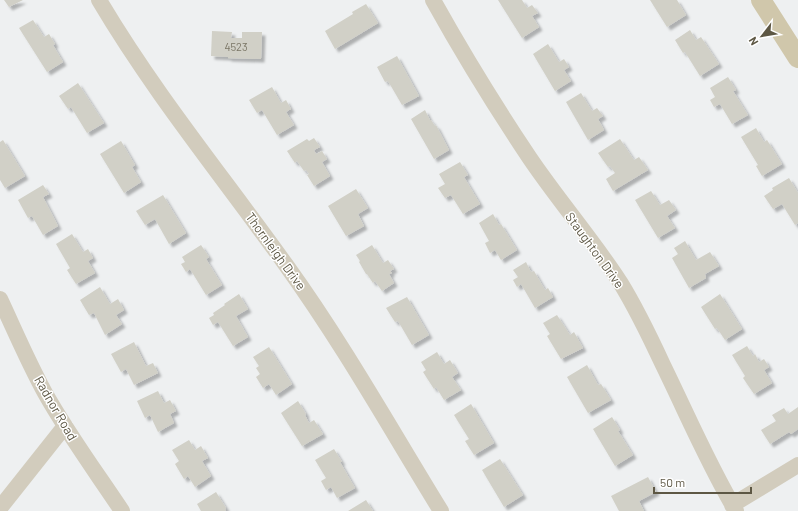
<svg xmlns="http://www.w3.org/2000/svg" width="798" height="511" font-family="Barlow,sans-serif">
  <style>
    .building { fill: #d1d0c7; filter: url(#shadow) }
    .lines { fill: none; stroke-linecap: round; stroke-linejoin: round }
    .minor { stroke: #d2ccbd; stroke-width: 16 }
    .major { stroke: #d0c7ab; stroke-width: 20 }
    .labels { text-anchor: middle; stroke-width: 3; stroke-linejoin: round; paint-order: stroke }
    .number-label { font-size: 11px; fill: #7a7565 }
    .street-label { font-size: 13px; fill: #5d5744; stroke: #fff }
  </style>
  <defs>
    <filter id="shadow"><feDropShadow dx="3.5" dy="3.5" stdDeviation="1" flood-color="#0004"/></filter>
  </defs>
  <rect width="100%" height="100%" fill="#eef0f1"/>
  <path class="building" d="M4 0H23L9 7Z
    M498 0H522L527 8 532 5 538 13 532 16 539 27 522 38Z
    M650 0H677L686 15 667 27Z
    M366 4 378 23 335 49 325 31 353 14 352 12Z
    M33 20 44 37 49 34 55 44 53 45 63 62 47 72 19 28Z
    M690 30 696 40 701 37 719 64 700 76 685 52 683 53 675 40Z
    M212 31 232 32 231 38H242V32H262L261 59 228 58V57L211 56Z
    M548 44 559 62 564 59 569 67 564 70 571 81 555 91 533 54Z
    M397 56 419 96 402 105 388 81 385 82 377 67Z
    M728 77 736 90 733 91 748 115 732 124 720 104 714 107 710 100 715 97 710 88Z
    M78 83 104 123 87 133 71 107 68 109 59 96Z
    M272 87 281 103 286 100 291 109 286 112 294 125 277 135 262 110 257 113 249 100Z
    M581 93 592 111 597 108 603 116 598 119 604 130 588 140 566 102Z
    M425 110 430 120H431L435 126 436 125 449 150 434 159 411 119Z
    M756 128 764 142 767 140 782 164 762 176 756 166 758 165 741 137Z
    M314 138 320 147 314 150 316 154 322 151 327 159 322 162 330 176 314 186 307 175 309 174 306 170 304 171 297 161 295 163 287 151 307 139 309 141Z
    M620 139 634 160 639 157 648 170 613 191 606 179 615 173 610 166 608 167 598 153Z
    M3 140 25 176 5 188 0 180V142Z
    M121 141 135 165 132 167 141 182 124 193 100 154Z
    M460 162 468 175 464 177 480 204 463 214 451 195 445 198 438 188 445 184 439 174Z
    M789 178 798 193V223L795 225 782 204 773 209 764 196 773 190 772 188Z
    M43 185 49 194 43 197 58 226 43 235 32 216 28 218 18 200Z
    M356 189 368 208 358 214 364 226 346 236 328 206Z
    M651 191 660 205 669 200 676 210 667 216 675 228 658 238 635 200Z
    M163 195 186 233 169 244 155 219 145 225 136 211Z
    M493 214 499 225 501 224 517 250 501 260 495 250 490 253 485 243 489 241 479 223Z
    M72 234 83 252 88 249 93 258 88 261 95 273 76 284 67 270 70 268 56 244Z
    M685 241 696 260 710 252 719 266 705 274 706 278 689 288 672 258 678 254 674 248Z
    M201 245 209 257 206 259 222 285 206 295 190 269 186 272 181 264 185 262 182 257Z
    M372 245 383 263 388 260 394 269 390 271 392 273 389 274 394 283 382 291 375 281 373 283 367 274H366L359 262 360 261 356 255Z
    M526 262 531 272 534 271 545 290 548 288 553 297 535 308 521 284 517 287 513 280 518 277 513 270Z
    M100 287 110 304 118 299 124 310 116 315 122 324 105 335 94 313 89 315 80 300Z
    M239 294 248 309 236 316 248 337 233 346 218 322 213 325 209 318 214 315 213 313 225 305 224 304Z
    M720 294 742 329 725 340 717 328 715 329 701 307Z
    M407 297 429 335 412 345 398 321 395 322 386 308Z
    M557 315 570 335 574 332 583 348 561 359 547 336 550 334 543 323Z
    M134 342 146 366 153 363 158 373 134 385 126 369 121 372 111 354Z
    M747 346 753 356 755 354 759 362 764 359 769 367 764 370 772 383 754 394 743 378 745 376 732 355Z
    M269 347 292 384 276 395 269 384 263 388 256 377 260 374 256 368 259 366 253 357Z
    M437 352 444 364 450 360 458 373 452 377 461 390 444 400 436 387 434 389 423 372 426 370 421 362Z
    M587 365 598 385 601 384 611 400 588 413 567 377Z
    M158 391 164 403 170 400 176 411 170 414 174 423 158 432 150 415 145 418 137 401Z
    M298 401 306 414 305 415 309 423 314 420 323 434 302 446 281 413Z
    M471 404 494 443 474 455 465 441 469 439 454 415Z
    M798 407V429L791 434 789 432 770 444 761 430 776 421 772 415 784 408 788 414Z
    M612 417 620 430 618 431 633 455 615 466 593 429Z
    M189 440 195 450 201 446 208 458 202 461 211 476 195 487 188 476 184 479 175 464 179 461 172 450Z
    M334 449 342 462H340L355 488 337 498 331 487 326 490 321 481 326 478 315 460Z
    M500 459 523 495 504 507 482 470Z
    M648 477 656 492 639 501 644 511H619L611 496Z
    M216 492 226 508 225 509 226 511H201L197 504Z
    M366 500 373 511H348Z"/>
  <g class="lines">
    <path class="minor" d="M99 0C154 93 223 177 286 265 343 344 390 428 441 511
      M433 0C463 54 495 106 529 157 558 200 592 239 620 282 636 308 650 337 663 365 687 414 708 464 736 511
      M0 299C15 331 28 362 45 393 68 434 96 472 122 511
      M732 505 798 465
      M0 508 65 426"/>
    <path class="major" d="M761 0 798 58"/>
  </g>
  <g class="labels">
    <g class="number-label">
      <text x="236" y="51">4523</text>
    </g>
    <g class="street-label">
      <text transform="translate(595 250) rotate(54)" y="5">Staughton Drive</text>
      <text transform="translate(276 251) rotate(54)" y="5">Thornleigh Drive</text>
      <text transform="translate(56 408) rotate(60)" y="5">Radnor Road</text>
    </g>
  </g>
  <g transform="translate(762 36) rotate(239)" stroke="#ffffff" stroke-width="3" paint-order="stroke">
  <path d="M0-3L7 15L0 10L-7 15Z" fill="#5d5744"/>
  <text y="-6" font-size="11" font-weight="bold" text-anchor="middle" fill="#5d5744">N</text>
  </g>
  <path d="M654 487v6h97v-6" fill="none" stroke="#5d5744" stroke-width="2"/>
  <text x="660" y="487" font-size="12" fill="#5d5744" stroke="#ffffff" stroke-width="3" paint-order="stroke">50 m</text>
</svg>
